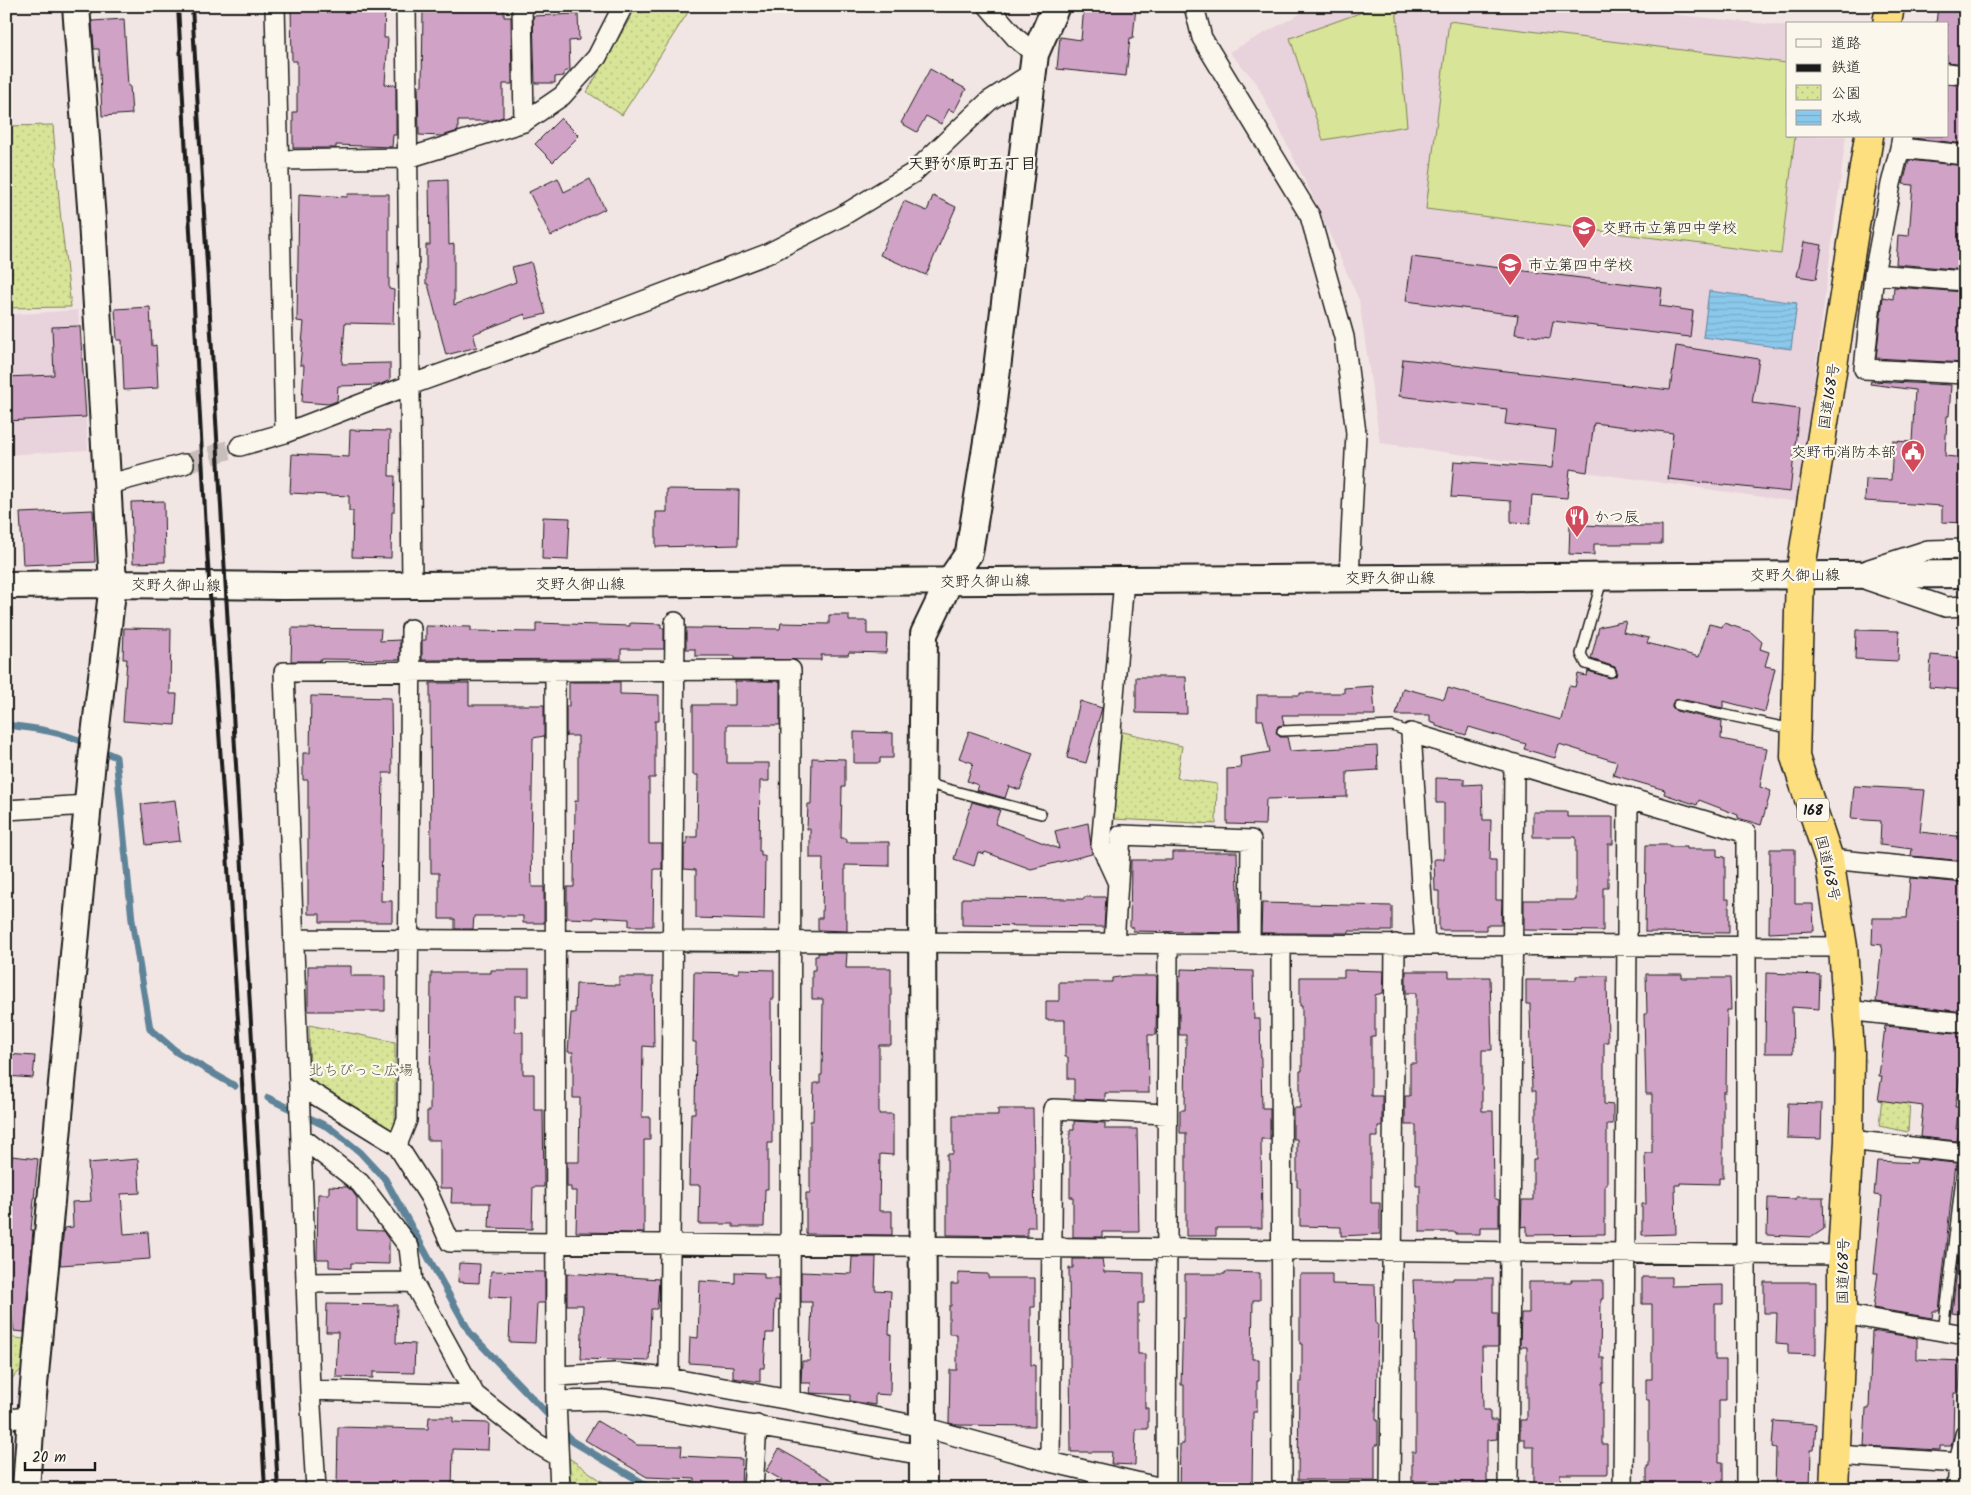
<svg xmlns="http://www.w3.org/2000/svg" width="1971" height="1495" font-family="Kalam,'Klee One',sans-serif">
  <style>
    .built { fill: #e8d2db }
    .park { fill: url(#park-dots); stroke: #7a805a }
    .pitch { fill: #d8e497; stroke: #7a805a }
    .water { fill: url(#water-rules); stroke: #5f8499 }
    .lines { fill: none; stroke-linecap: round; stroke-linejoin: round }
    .stream { stroke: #5f8499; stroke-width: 7 }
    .building { fill: #d0a3c6; stroke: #1c1c1c }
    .street-tunnel { stroke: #c7bebc; stroke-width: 19; stroke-dasharray: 19 9; stroke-linecap: butt }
    .lane-casing { stroke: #1c1c1c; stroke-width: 12 }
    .street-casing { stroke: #1c1c1c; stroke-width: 22 }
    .secondary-casing { stroke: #1c1c1c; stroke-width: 30 }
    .highway-casing { stroke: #1c1c1c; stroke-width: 31 }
    .lane { stroke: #fbf7ec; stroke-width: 9 }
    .street { stroke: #fbf7ec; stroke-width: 19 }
    .secondary { stroke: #fbf7ec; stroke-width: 26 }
    .highway { stroke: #fddf80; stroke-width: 28 }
    .rail { stroke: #1c1c1c; stroke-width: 4 }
    .labels { text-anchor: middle; stroke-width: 4.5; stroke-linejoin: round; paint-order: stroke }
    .shield { fill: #fbf7ec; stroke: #5f5e5a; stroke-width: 1 }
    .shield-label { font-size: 14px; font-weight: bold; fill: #1c1c1c }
    .poi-label { font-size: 15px; fill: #1c1c1c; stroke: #fbf7ec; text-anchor: start }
    .street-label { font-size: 15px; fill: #1c1c1c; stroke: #fbf7ec }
    .park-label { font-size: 15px; fill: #545841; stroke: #fbf7ec }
    .neighbourhood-label { font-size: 16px; font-weight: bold; fill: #1c1c1c; stroke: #fbf7ec }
  </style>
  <defs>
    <pattern id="park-dots" width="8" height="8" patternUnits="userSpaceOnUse" patternTransform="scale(1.25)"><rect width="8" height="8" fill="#d8e497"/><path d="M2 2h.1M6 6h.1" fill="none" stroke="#b9c382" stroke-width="1.8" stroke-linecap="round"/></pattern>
    <pattern id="water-rules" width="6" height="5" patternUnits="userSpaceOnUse" patternTransform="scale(1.25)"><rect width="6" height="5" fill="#8bc9ec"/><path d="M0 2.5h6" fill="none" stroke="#77acca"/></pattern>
  </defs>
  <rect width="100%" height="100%" fill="#f2e6e4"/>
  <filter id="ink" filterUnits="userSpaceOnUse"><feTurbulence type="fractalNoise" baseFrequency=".02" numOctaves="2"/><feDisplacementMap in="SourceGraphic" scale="10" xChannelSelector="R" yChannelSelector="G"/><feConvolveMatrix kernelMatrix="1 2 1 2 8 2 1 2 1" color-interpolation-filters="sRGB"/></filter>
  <g filter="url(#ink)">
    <path class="built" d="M1315 6H1592L1787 26V136H1846L1798 502 1380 443 1359 300 1313 197 1256 82 1229 52Z
      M78 310 88 450 6 455V315Z"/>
    <path class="park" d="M637 6H692L622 115 587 92Z
      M53 125 60 211 71 307 6 308V126Z
      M1119 731 1182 746 1177 778 1217 784 1216 824 1113 819Z
      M309 1025 395 1042V1132L310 1080Z
      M1882 1096 1910 1101 1908 1132 1879 1126Z
      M6 1337 24 1339 23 1368 6 1384Z
      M569 1458 613 1489H571Z"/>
    <path class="pitch" d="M1379 6H1396L1407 126 1323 140 1290 38Z
      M1449 21 1787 63V136H1795L1781 254 1426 209Z"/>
    <path class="water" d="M1709 291 1797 303 1791 349 1703 337Z"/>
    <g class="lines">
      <path class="stream" d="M6 725C34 728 63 732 88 744
        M98 749 116 757 132 920 150 1029 178 1053 235 1086
        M268 1098 330 1128 360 1152 385 1179 470 1333 554 1421
        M561 1429 572 1441 653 1489"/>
    </g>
    <path class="building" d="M291 6H385L384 38H388L385 84 396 85V135H393L392 147 336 145V148H293V112H297V61H292Z
      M465 6H504V17H511L512 84H503V117L490 121H458V131L442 136 419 135 418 86H422L423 10H465Z
      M1084 6H1136L1133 38H1130L1126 76 1057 69 1060 37 1081 40Z
      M1938 6H1965V64L1947 62V24H1936Z
      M578 14 579 40 569 41 570 70 564 72V76L555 77V83H535L533 16Z
      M124 19 128 86H130L132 114 102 116 99 49H94L92 21Z
      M930 69 966 89 954 112 949 109 941 124 926 116 917 132 901 123Z
      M1947 84 1965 86V144L1913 138V136H1947Z
      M561 118 579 136 553 162 535 144Z
      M1909 160 1965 166V270L1896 264 1898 235 1909 236 1913 185 1903 184Z
      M558 178 564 192 590 179 605 209 551 236 529 192Z
      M448 180 449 245 454 244V305L516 282 512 267 531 262 546 314 526 319 525 314 473 334 477 347 446 355 428 284H426V245H430L429 181Z
      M299 194 347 197 348 194H389V289L394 290 393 324 345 323 342 364 390 363V380L379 385 338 386 337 401 329 404 302 402 304 365H300L304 322 297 321Z
      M933 196 956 207 926 275 880 255 904 201 927 211Z
      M1804 242 1822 245 1816 279 1797 276Z
      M1412 257 1662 288 1660 306 1693 311 1690 337 1553 321 1550 338 1515 334 1518 315 1406 301Z
      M1894 287 1965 292V363L1876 358 1883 297 1893 299Z
      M150 307 152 346 156 345 158 388 124 390 122 340H117L115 309Z
      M80 326 86 417 6 421V377L54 375 52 327Z
      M1676 346 1759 359 1752 403 1799 409 1790 492 1668 479 1673 433 1594 423 1587 472 1570 469 1567 498 1532 495 1530 523 1511 522V501L1451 497 1454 461 1552 468 1556 430 1505 424 1507 409 1399 396 1403 359 1670 390Z
      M1871 381 1951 385 1949 416H1947L1945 456 1965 458V523L1942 522V506L1865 501 1866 479 1891 480 1893 441 1912 442 1915 390 1870 384Z
      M350 430 390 431 389 476H395L394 512H392L391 558 352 557 353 511H349V496L290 493 292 454 349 457Z
      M667 489 739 490 738 545 656 547V512H667Z
      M164 501 165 562 133 563 131 502Z
      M93 510 95 562 23 565 20 513Z
      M543 517 570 518 568 560 542 559Z
      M1570 524 1602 526H1662V544H1594V555L1569 554Z
      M829 615H849V621H867V634H887L886 653 849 652 848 655H821V660L735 659V656H695V649H686V628L780 629 781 623 829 624Z
      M1626 621 1623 632 1649 638 1647 643 1699 657 1709 624 1722 627 1724 623 1751 632 1762 642 1760 649 1769 652 1765 666 1775 668 1765 712 1723 701V708L1679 699 1674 701 1672 704V707L1676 711 1722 721 1721 739 1767 748 1760 787 1771 791 1761 825 1738 818V815L1699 800 1697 805 1664 794 1665 790 1613 775 1617 762 1559 744 1555 758 1524 749 1526 744 1469 727 1466 735 1436 726V724L1430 722V715H1396L1403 688 1444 699 1448 688 1561 720 1569 686 1575 687 1578 674 1587 676 1588 671 1610 678 1616 676 1617 671 1615 667 1591 659 1599 627Z
      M536 623 630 626V623L661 624V628H664V649H621V659L422 660V640H426V626L471 627V631L536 632Z
      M124 628 171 629 170 694H177L175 725 123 721 127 659H123Z
      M292 628 381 629 380 641 400 640V660L320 659V661H291Z
      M1856 630 1899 631 1898 661 1855 659Z
      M1931 655 1965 658V690L1929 687Z
      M1136 677H1186L1187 714 1136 713Z
      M735 681H780V725H727V763H769V781H760L759 851H761V856H765L764 920 696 918V870L684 869V845H687V837H697L698 775H693V705H735Z
      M569 682H620V694L659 695V721H655V778H649V844H662V869H654L653 926H629V919L594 917V919L567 918V887H574L575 801H578V736H566V706H569Z
      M430 683H469V705H544V736L533 738 531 850 532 887H544V923H523V916H474L473 929H455V919H439V873H431Z
      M1373 686 1375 715H1282L1284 725 1278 726 1276 732 1280 737H1287L1290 751 1377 746 1378 770 1347 772V797L1266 799 1265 825 1227 824V769L1241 768 1240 757 1270 752 1263 720H1257V695H1300V693H1344V688Z
      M311 696 391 698 392 773H383L381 901H392V922H320V914H308V780H303V753H310Z
      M1080 701 1102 708 1086 763 1067 758Z
      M969 731 1033 753 1020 790 1009 786 1005 798 976 790 978 785 967 781 973 763 959 758Z
      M854 732 893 733V758H880V763H854Z
      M812 758 845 759V787H842L841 838H846V842H889V866L845 865V918L847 919V931L818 930V918H822L823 858H810V829H807L808 804H811Z
      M1436 778 1464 779V785L1482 784 1483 820H1491L1490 860H1496V900H1502L1501 925H1486V930H1439V891H1435L1434 859H1444V803H1436Z
      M1854 786 1925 790 1920 832 1965 837V861L1911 856 1912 849 1880 845 1881 821 1851 819Z
      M175 800 180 841 146 845 141 804Z
      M972 802 1000 810 995 824 1059 849 1055 831 1088 823 1092 854 1031 869 985 852 984 854 978 852 974 866 954 859Z
      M1533 812H1567V817H1613V844H1608V888H1603V931L1524 930V900H1576V837H1533Z
      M1646 845H1669V847H1687V849H1717V856L1725 857V899H1729V933L1645 932Z
      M1770 849H1795V904H1813L1814 931 1769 933Z
      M1173 852H1237L1239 933 1133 931V927H1130L1131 860H1173Z
      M1910 878 1965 883 1964 1012 1876 1002 1882 945 1872 944 1873 918H1907Z
      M1084 897H1106L1104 927 962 925V898L1084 899Z
      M1262 903 1392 906V931H1349V933H1261Z
      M818 953H847L846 968H891V1045H879V1114H893V1155L880 1154 879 1211H892V1235L806 1234V1193H810V1121H813L814 1083H820V1075H822L823 999H812V970H815V956H818Z
      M308 966H351V976H385V1011H308Z
      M739 969 774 970V999H771L772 1143H768V1189H765L764 1227H733V1224H699L700 1185H689L691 1113H695L696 1042H693L694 972 739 973Z
      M1181 969 1253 971 1254 1019H1260L1262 1108H1270V1139H1261L1262 1228H1216V1236H1186V1133H1180V1110H1185L1186 1035H1179V976H1181Z
      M491 970H529V996H515V1032H523V1074H534V1110H543L544 1187H533L532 1229 489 1228 490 1203H451L452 1188H440V1140H427V1111H430L431 973H491Z
      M1344 970 1384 971 1383 993 1375 995V1036H1371V1096H1382V1126H1378V1137H1371V1203H1380V1234L1341 1236V1227L1300 1226V1187H1297V1139H1293V1108H1300V1071H1302V1006H1300V977H1344Z
      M1406 971H1449V977H1490L1492 1050H1482V1111H1493L1494 1198 1499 1200V1227H1480V1234H1456V1232H1420V1185H1416V1125H1405V1096H1410V1063H1416V993H1406Z
      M1766 973 1820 975 1819 1009 1792 1007 1793 1053H1765Z
      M1646 974H1682V978H1730L1731 1010H1727L1726 1092H1723V1178H1719V1184L1680 1183V1185H1675L1676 1234 1642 1235V1204H1646L1645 1153H1652V1094H1646L1644 1014H1647Z
      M1127 976H1157L1156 1035H1148L1149 1093H1105V1100L1074 1099V1079H1068V1057H1065V1020H1046V1001H1059V982H1112V978Z
      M1576 976H1607L1608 1042H1604V1104L1613 1105V1124H1607V1185H1605V1234L1527 1235V1226L1521 1227 1522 1200H1533V1159H1536V1091H1532L1530 1004H1526V980H1576Z
      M619 977H653L654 1047 643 1046 642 1117H650V1140H644V1233L576 1232 577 1191H571V1187H567V1162H579L580 1098H573V1052H568L571 1013H575L576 984 619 985Z
      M1885 1026 1965 1034V1064H1962L1955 1107H1959L1956 1129H1959L1957 1141 1920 1137 1923 1106 1878 1100 1882 1076H1879Z
      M6 1054 35 1056 33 1078 6 1076Z
      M1788 1103 1822 1104 1821 1139 1787 1138Z
      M998 1109H1033L1035 1227H1027V1236L947 1235V1154H953V1115H998Z
      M1074 1121 1105 1123V1129H1137L1139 1232H1102V1237H1073V1197H1070V1130H1074Z
      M12 1156 38 1159 31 1230H33L24 1332 14 1331 6 1274 9 1208H6Z
      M138 1159 140 1193 121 1194 124 1234 148 1232 150 1259 60 1265 64 1228 73 1227 72 1202 91 1201 88 1163Z
      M1917 1159 1955 1163 1939 1311H1933L1932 1318 1873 1308 1878 1273H1874L1882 1196 1874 1195 1877 1161 1916 1163Z
      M329 1186 347 1187 352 1191 357 1198V1230L383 1231 389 1240V1264L351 1263V1268L329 1267V1259H317L318 1194H329Z
      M1796 1197H1823L1824 1229 1812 1237 1767 1235 1768 1198 1796 1199Z
      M1963 1215H1965V1315L1952 1313Z
      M852 1257H876L875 1290 891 1291 889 1334H891L890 1395 875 1394V1405L850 1401V1395L810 1393 811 1383H801L802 1361H810L812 1302H801V1272L851 1274Z
      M1073 1259H1102L1104 1272 1144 1273V1303H1138V1354H1145V1408H1148V1429H1136L1135 1465 1111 1464 1112 1452H1071L1069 1268H1073Z
      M459 1263 480 1264 479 1283 458 1282Z
      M491 1271 545 1272V1303H537L535 1343 509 1342 511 1298 489 1297Z
      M735 1272 764 1273V1278H779V1301L775 1300 774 1333H766L764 1368H760V1382L733 1378V1366L689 1363 690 1337 698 1338 700 1281 735 1283Z
      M1225 1272 1260 1273V1300H1253L1252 1359H1259V1381H1257V1412H1253L1252 1489H1179L1180 1444H1184V1385H1181L1183 1318H1185V1274H1225Z
      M567 1273 659 1279 657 1309H651L649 1361 581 1359 583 1305H567Z
      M958 1273 988 1274V1278H1035V1307H1031V1365H1035V1426L957 1425 949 1423 950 1370H957V1334H949V1306H951V1284H958Z
      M1300 1274H1332V1284L1375 1285 1376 1324H1378L1376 1420H1378V1445H1375V1480H1298L1299 1382H1302V1344H1300Z
      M1642 1277H1671V1286L1723 1285V1304H1715V1360H1726V1400H1719V1462H1723V1486H1668V1488H1647V1466H1649V1400H1646V1379H1652V1304H1642Z
      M1453 1278H1493V1313H1498V1347H1482L1483 1410H1490V1420H1497V1439L1487 1440V1486H1457V1481H1412V1452H1416V1346L1413 1280H1453Z
      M1571 1280H1603V1299H1601L1600 1358H1604V1383H1602V1444H1607V1474H1560L1561 1489H1534V1447H1525V1439H1520V1420H1527V1347H1520L1521 1313H1529V1282H1571Z
      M1764 1282H1816V1355L1788 1354V1344L1776 1343 1777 1313H1764Z
      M327 1304 397 1305 396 1343 415 1344 414 1373 373 1372V1378L336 1377 338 1332H326Z
      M1872 1331 1917 1338V1359L1961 1361 1959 1393H1954L1953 1437 1951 1446H1940V1450L1864 1446 1866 1409H1869Z
      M429 1417H453V1422L489 1423 488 1450 453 1449 452 1489H337L338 1427 428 1429Z
      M597 1421 637 1445 682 1446 681 1456 742 1459 741 1489H695V1479L647 1477 585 1440Z
      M1774 1421 1816 1424 1814 1450H1811L1810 1489H1775L1776 1448 1772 1447Z
      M779 1449 795 1458 847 1489H778L782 1480 766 1471Z"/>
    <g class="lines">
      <path class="street-tunnel" d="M184 464 240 446"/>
      <defs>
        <path id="lane" d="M1602 580 1581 654 1586 664 1611 672
          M1678 705 1793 729
          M1282 731 1393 726 1411 733
          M925 783 1041 814
          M1943 1332 1964 1152"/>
        <path id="street" d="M275 6 285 433
          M406 6 412 585
          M522 6 524 122
          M988 6 1016 38 1035 54
          M1194 6 1202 38 1310 216 1344 337 1356 433 1349 578
          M1947 73 1965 75
          M1902 137 1900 148 1965 155
          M1900 148 1891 184 1874 274 1965 281
          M280 160 408 158 524 122 562 96 597 57 623 6
          M1874 274 1864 369 1965 374
          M240 446 285 433 410 385 622 309 767 254 842 216 913 173 989 101 1032 73
          M106 485 184 464
          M1869 569 1928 550 1965 549
          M1867 580 1946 607 1965 606
          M555 670 556 1401 560 1489
          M6 810 88 805
          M1829 859 1965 872
          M1117 881 1101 846 1124 580
          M293 939 1843 947
          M1114 943 1121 835 1251 840 1250 944
          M1281 944 1282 1489
          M1425 945 1411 733 1746 833V1489
          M1846 1010 1965 1023
          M299 1085 397 1145 407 1120 411 629
          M301 1137 360 1183 409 1247 413 1282 475 1395 536 1443 558 1456
          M1849 1140 1965 1153
          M397 1145 430 1197 450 1242 1842 1255
          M306 1283 413 1282
          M1842 1314 1965 1335
          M556 1376 615 1373 669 1378 790 1400 923 1427 1050 1462 1166 1489
          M669 1378 675 622
          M310 1390 475 1395
          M556 1401 604 1400 923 1455
          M6 1419 31 1417
          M1836 1455 1959 1463
          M1050 1462 1053 1109 1167 1114
          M1166 1488 1168 943
          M316 1489 310 1390 284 672 791 670 790 1400
          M753 1489 757 1425
          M1390 1489 1395 944
          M1508 1489 1514 764
          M1623 1489 1628 797
          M1957 1489 1959 1463 1965 1435"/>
        <path id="secondary" d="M6 585 113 584 283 586 1965 574
          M26 1489 31 1417 92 760 113 584 92 220 76 6
          M923 1489 922 808 924 634 949 582 969 553 992 410 1035 54 1056 6"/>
        <path id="highway" d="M1887 24 1890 6
          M1834 1489 1842 1314V1255L1849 1140 1850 1052 1843 947 1829 859 1795 757 1800 575 1869 136"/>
      </defs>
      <use href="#lane" class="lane-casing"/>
      <use href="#street" class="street-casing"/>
      <use href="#secondary" class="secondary-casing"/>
      <use href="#highway" class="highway-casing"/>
      <use href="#lane" class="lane"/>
      <use href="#street" class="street"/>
      <use href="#secondary" class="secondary"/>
      <use href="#highway" class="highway"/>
      <path class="rail" d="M178 6 207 549 241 1066 265 1489
        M192 6 278 1489"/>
    </g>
  </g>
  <defs>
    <symbol id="school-pin" viewBox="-11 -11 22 30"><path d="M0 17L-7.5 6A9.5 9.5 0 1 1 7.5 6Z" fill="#d1495b" stroke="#fbf7ec"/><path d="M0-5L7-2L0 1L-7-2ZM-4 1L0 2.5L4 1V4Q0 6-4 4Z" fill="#fff"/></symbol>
    <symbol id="civic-pin" viewBox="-11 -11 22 30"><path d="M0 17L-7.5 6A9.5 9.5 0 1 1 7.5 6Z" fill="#d1495b" stroke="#fbf7ec"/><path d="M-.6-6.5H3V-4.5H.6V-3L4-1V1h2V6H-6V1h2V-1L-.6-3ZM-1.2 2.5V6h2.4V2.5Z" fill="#fff"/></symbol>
    <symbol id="restaurant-pin" viewBox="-11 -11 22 30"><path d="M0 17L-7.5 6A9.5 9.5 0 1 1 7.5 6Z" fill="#d1495b" stroke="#fbf7ec"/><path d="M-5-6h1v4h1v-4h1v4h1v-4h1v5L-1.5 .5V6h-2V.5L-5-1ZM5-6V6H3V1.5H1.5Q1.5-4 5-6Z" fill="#fff"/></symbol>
  </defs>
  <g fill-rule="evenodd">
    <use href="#school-pin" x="1570" y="214" width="28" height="38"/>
    <use href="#school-pin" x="1496" y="251" width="28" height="38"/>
    <use href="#civic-pin" x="1899" y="438" width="28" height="38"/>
    <use href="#restaurant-pin" x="1563" y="503" width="28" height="38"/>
  </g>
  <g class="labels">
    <rect class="shield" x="1797" y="798.5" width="32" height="23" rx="4"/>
    <g class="shield-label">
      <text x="1813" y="815">168</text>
    </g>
    <g class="poi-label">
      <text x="1602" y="233">交野市立第四中学校</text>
      <text x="1528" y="270">市立第四中学校</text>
      <text x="1896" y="457" text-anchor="end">交野市消防本部</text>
      <text x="1594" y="522">かつ辰</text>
    </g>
    <g class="street-label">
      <text transform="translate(1829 396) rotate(-81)" y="5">国道168号</text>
      <text x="1795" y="580">交野久御山線</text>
      <text x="1390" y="583">交野久御山線</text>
      <text transform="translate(985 581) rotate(-1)" y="5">交野久御山線</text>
      <text x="580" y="589">交野久御山線</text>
      <text transform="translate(176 585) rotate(1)" y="5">交野久御山線</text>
      <text transform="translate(1828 868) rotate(77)" y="5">国道168号</text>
      <text transform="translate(1843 1271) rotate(-89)" y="5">国道168号</text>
    </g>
    <g class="park-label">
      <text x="361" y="1075">北ちびっこ広場</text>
    </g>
    <g class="neighbourhood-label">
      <text x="972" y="169">天野が原町五丁目</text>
    </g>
  </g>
  <rect width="1971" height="1495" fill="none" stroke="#fbf7ec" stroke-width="25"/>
  <rect x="12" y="12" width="1946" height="1470" fill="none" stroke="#1c1c1c" stroke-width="2" filter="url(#ink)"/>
  <rect x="1786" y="22" width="162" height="115" fill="#fbf7ec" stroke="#a29f99"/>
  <rect x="1796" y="39" width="25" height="8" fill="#fbf7ec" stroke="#a29f99"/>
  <text x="1831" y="48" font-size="15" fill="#1c1c1c">道路</text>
  <rect x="1796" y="64" width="25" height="8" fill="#1c1c1c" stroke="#a29f99"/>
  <text x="1831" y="72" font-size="15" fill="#1c1c1c">鉄道</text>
  <rect x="1796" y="85" width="25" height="15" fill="url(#park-dots)" stroke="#a29f99"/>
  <text x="1831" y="98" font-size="15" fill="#1c1c1c">公園</text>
  <rect x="1796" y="110" width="25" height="15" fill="url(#water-rules)" stroke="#a29f99"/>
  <text x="1831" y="122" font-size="15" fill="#1c1c1c">水域</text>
  <path d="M25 1462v8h70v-8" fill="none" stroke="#1c1c1c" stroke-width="2.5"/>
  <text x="32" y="1462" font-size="15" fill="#1c1c1c" stroke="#fbf7ec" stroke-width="4" paint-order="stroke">20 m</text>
</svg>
